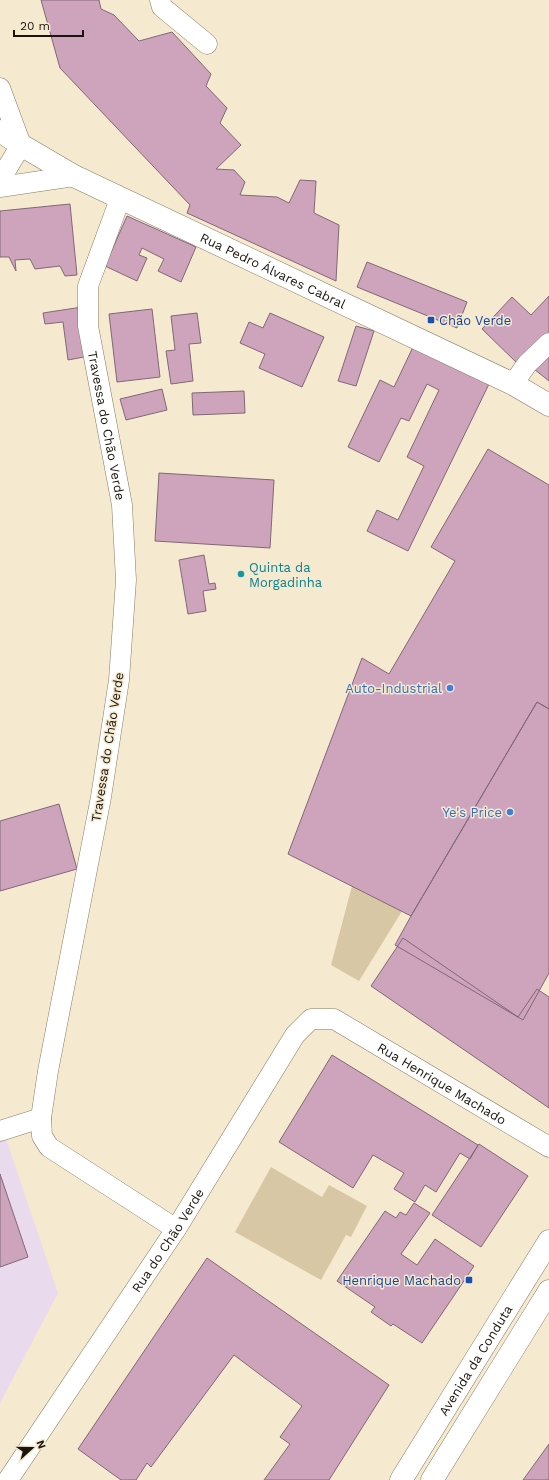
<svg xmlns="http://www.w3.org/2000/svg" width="549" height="1480" font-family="'Work Sans',sans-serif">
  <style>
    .industrial { fill: #eadaed }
    .green { fill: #d8c7a4 }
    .building { fill: #cea4bc; stroke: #806876 }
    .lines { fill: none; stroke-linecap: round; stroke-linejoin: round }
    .street-casing { stroke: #877b65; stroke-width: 21 }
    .secondary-casing { stroke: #877b65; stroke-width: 23 }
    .primary-casing { stroke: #877b65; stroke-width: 23 }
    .street { stroke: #fff; stroke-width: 20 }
    .secondary { stroke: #fff; stroke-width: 22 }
    .primary { stroke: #fff; stroke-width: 22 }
    .transit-dot { fill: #1a4fb4; stroke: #f5e9d0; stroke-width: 1.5 }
    .culture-dot { fill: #0f9aa8; stroke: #f5e9d0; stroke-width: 1.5 }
    .shop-dot { fill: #3f7fe0; stroke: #f5e9d0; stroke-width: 1.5 }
    .labels { text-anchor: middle; stroke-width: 3; stroke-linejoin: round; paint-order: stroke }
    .street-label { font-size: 13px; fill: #1a160d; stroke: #f5e9d0 }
    .transit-label { font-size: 13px; fill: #164399; stroke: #f5e9d0; text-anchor: start }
    .culture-label { font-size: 13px; fill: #0d838f; stroke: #f5e9d0; text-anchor: start }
    .shop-label { font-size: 13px; fill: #366cbe; stroke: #f5e9d0; text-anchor: end }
  </style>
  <rect width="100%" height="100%" fill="#f5e9d0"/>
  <path class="industrial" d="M0 1121 58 1293 0 1403Z"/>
  <path class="green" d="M352 886 402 911 359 981 331 965Z
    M271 1167 322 1197 329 1185 367 1206 351 1237 346 1235 321 1280 235 1232Z"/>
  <path class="building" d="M41 0H99L101 9 114 15 139 41 172 32 211 74 206 86 227 108 220 123 241 145 216 169 234 170 245 182 240 195 277 197 289 203 300 180 316 181 314 213 339 225 336 281 187 213 190 205 60 68Z
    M70 204 77 275 65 276 60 266 35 269 30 259 15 260 16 271 9 257H0V211Z
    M127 216 196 247 181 282 158 271 164 259 142 248 139 255 147 258 137 281 105 266Z
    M367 262 467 302 457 328 357 287Z
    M549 296V334L519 365 482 329 512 297 531 315Z
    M82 307 89 356 68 360 63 322 45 324 43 313Z
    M152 309 160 377 117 382 109 314Z
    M197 313 201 343 189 344 193 381 171 384 166 351 175 350 171 316Z
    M270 313 324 337 302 387 259 368 265 354 240 343 249 322 263 328Z
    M356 326 374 331 356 386 338 381Z
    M413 347 489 384 408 551 367 531 377 510 398 520 424 466 407 457 439 390 427 384 409 421 401 418 379 462 348 447 380 380 394 387Z
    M549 354V381L534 369Z
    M162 389 167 410 126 420 120 399Z
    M244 391 245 413 193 415 192 393Z
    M488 449 549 485V709L537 702 411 916 288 854 362 658 389 674 455 561 431 547Z
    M159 473 274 480 270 548 155 541Z
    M204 555 209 584 215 583 216 589 203 591 206 611 188 614 179 560Z
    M537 702 549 709V973L523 1020 395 945 411 916Z
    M59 804 77 869 0 891V821Z
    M403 938 518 1017 537 989 549 997V1108L371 986Z
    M332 1055 478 1145 470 1159 460 1153 436 1192 425 1185 415 1202 394 1189 404 1173 373 1155 353 1188 279 1142Z
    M479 1144 528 1176 481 1247 432 1215Z
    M0 1174 28 1257 0 1267Z
    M414 1203 430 1213 401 1254 417 1265 435 1239 474 1266 422 1343 393 1324 391 1326 371 1312 375 1307 337 1281 385 1211 396 1218 400 1212 406 1215Z
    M207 1258 389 1385 329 1480H264L290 1444 280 1437 302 1406 234 1355 151 1467 147 1463 136 1480H121L78 1449Z
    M549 1444V1480H523Z"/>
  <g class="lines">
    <defs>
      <g id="street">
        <path d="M160 0 162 7 207 44"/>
        <path d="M0 88 21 145"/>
        <path d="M0 177 3 175 21 145"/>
        <path d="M0 187 74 176"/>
        <path id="s1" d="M120 199 88 286V326L122 505 126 580 119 680 101 797 48 1071 41 1118 42 1136 49 1147 176 1229"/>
        <path d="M513 384 527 364 549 343"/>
        <path d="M0 1131 41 1118"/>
        <path id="s2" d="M8 1480 176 1229 295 1035 311 1019H334L549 1147"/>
      </g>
      <g id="secondary">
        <path id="s3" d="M401 1480 549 1241"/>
        <path d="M432 1480 549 1291"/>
      </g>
      <g id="primary">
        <path id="s4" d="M0 131 21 145 74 176 513 384 549 405"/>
      </g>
    </defs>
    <use href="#street" class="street-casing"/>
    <use href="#secondary" class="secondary-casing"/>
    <use href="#primary" class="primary-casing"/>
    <use href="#street" class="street"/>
    <use href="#secondary" class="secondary"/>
    <use href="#primary" class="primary"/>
  </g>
  <g class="transit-dot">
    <rect x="427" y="316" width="8" height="8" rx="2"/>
    <rect x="465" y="1276" width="8" height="8" rx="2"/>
  </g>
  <circle class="culture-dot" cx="241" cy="574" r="4"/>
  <g class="shop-dot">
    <circle cx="450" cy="688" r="4"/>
    <circle cx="510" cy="812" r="4"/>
  </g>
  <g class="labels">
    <g class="street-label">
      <text dy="5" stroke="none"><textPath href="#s4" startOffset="307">Rua Pedro Álvares Cabral</textPath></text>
      <text dy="5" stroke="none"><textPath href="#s1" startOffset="234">Travessa do Chão Verde</textPath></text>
      <text transform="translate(107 747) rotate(-81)" y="5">Travessa do Chão Verde</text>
      <text dy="5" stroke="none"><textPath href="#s2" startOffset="701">Rua Henrique Machado</textPath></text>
      <text dy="5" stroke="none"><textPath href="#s2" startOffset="288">Rua do Chão Verde</textPath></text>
      <text dy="5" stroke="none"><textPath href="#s3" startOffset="141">Avenida da Conduta</textPath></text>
    </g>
    <g class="transit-label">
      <text x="439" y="325">Chão Verde</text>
      <text x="461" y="1285" text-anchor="end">Henrique Machado</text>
    </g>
    <g class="culture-label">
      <text x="249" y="572">Quinta da<tspan x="249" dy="15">Morgadinha</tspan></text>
    </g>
    <g class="shop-label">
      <text x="442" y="693">Auto-Industrial</text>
      <text x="502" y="817">Ye's Price</text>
    </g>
  </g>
  <g transform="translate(32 1448) rotate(69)" stroke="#f5e9d0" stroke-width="3" paint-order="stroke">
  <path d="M0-3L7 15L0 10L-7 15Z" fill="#1a160d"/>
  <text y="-6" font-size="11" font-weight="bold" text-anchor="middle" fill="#1a160d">N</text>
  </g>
  <path d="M14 30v6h69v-6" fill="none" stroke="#1a160d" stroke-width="2"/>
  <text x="20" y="30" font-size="12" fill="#1a160d" stroke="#f5e9d0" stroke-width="3" paint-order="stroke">20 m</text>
</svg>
